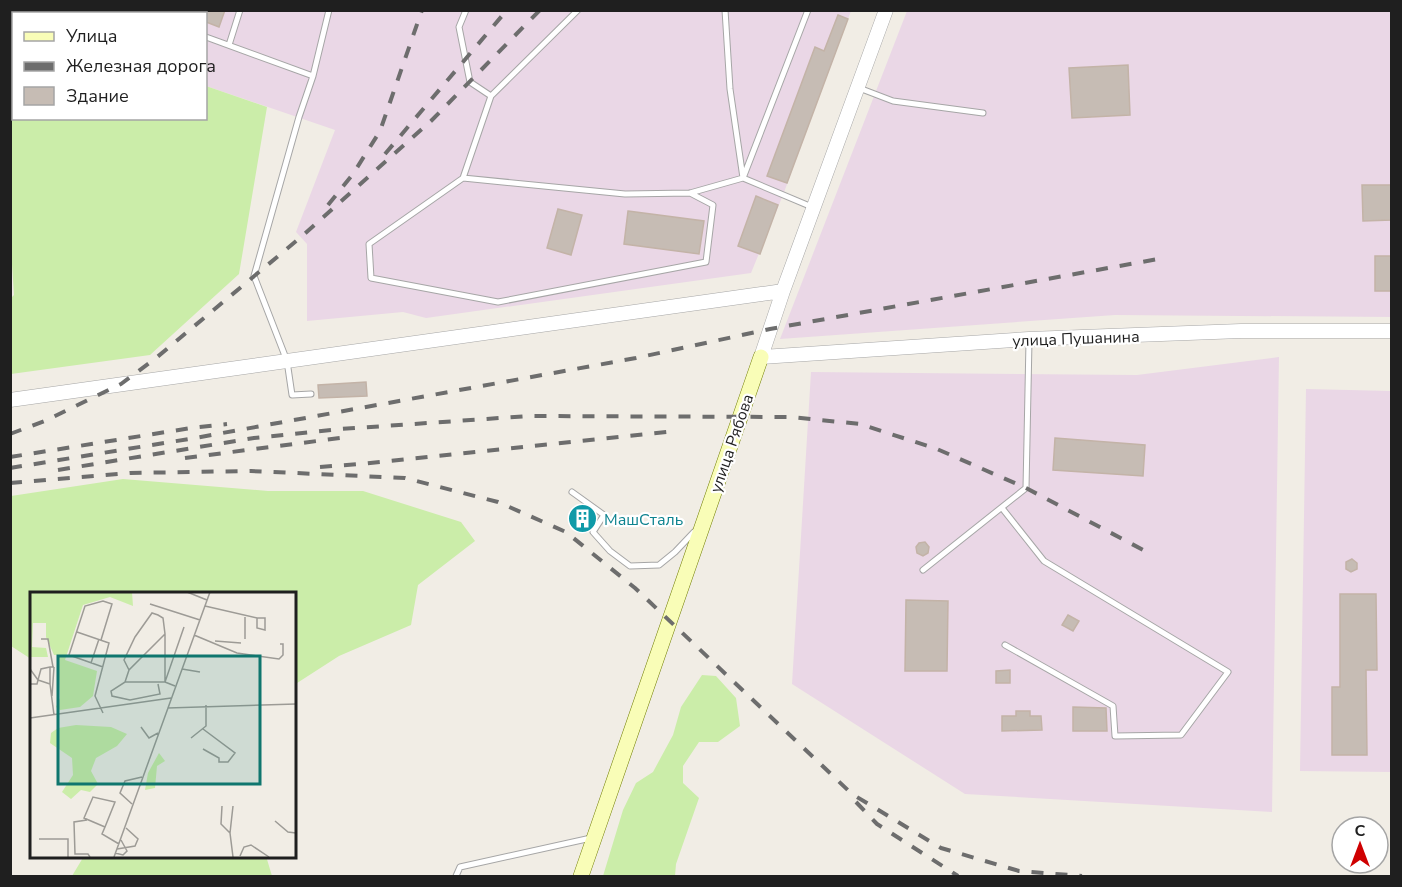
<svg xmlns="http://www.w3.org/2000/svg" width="1402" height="887" font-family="'Nunito Sans',sans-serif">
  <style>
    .industrial { fill: #ead7e6 }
    .grass { fill: #cbeda9 }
    .building { fill: #c6bcb4; stroke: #c3b3a7; stroke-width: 1.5 }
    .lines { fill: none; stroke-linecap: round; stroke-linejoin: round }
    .service-casing { stroke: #a6a6a6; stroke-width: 7 }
    .tertiary-casing { stroke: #a6a6a6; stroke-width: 15 }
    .secondary-casing { stroke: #707d00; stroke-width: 16 }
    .service { stroke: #fff; stroke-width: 5 }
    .tertiary { stroke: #fff; stroke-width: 14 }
    .secondary { stroke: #f9fdb7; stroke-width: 15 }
    .rail { stroke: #6d6d6d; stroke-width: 4; stroke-dasharray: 12 12; stroke-linecap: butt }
    .labels { text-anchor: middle; stroke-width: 4.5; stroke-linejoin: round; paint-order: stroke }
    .street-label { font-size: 16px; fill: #1f1f1f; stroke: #fff }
    .culture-label { font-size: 16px; fill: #0d838f; stroke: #fff; text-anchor: start }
    .inset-road { fill: none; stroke: #9d9b96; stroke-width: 1.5 }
    .view { fill: #0f766e; fill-opacity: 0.15; stroke: #0f766e; stroke-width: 3 }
    .inset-edge { fill: none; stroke: #1f1f1f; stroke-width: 3 }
  </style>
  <rect width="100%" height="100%" fill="#f1ede5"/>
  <path class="industrial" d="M51 10 851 11 783 195 751 273 426 318 403 312 307 321V244L296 232 335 130 206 86V14H50Z
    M907 11H1391V317L1115 315 780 339Z
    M1279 357 1272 812 965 794 792 684 811 372 1137 375Z
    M1306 389 1391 391V772L1300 771Z"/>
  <path class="grass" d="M10 11H51L50 13 14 14V118H206V86L267 107 239 274 150 355 11 374 10 299 14 295 10 234Z
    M123 479 268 491H363L461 522 475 541 418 585 411 625 339 656 294 685V593H32L31 659 11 646V496Z
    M702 675 716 676 736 698 740 726 718 742H699L683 766V783L699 798 676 864 675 876H603L623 810 636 783 653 772 673 735 681 707Z
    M84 856H266L272 876H72Z"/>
  <path class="building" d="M206 10H225L219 27 206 22Z
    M838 15 848 19 787 183 767 176 815 47 824 51Z
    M1128 65 1130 115 1072 118 1069 68Z
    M1362 185H1392V220L1363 221Z
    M756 196 778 205 760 254 738 246Z
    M558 209 582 215 571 255 547 248Z
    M628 211 704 221 699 254 624 244Z
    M1375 256H1392V291H1375Z
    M366 382 367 396 319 398 318 385Z
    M1055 438 1145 445 1143 476 1053 470Z
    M579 511 593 519 587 528 573 520Z
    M925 542 929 547 928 553 923 556 917 553 916 547 919 543Z
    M1352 559 1357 563V569L1351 572 1346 569V562Z
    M1340 594H1376L1377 670H1366L1367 755H1332V687H1340Z
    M906 600 948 601 947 671H905Z
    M1068 615 1079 621 1073 631 1062 625Z
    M1010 670V683H996V671Z
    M1073 707 1106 708 1107 731H1073Z
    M1016 711H1030V716H1041L1042 730 1002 731V716H1016Z"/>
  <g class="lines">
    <defs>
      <path id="service" d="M134 10 142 14
        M466 10 459 27 470 82 491 96
        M808 10 743 178 812 207
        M206 37 313 76
        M229 45 240 10
        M859 88 893 101 983 113
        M463 178 491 96 578 10
        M690 193 713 205 706 262 498 302 371 278 369 244 463 178 625 194 690 193 743 178 730 89 725 10
        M311 394 292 395 287 361 254 276 299 117 313 76 329 10
        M572 492 604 515 593 532 610 551 630 566 659 565 675 552 694 532
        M1002 508 1044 561 1228 672 1181 735 1115 736 1113 706 1005 645
        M923 570 1026 488 1029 341
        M456 876 460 867 591 838"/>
      <path id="tertiary" d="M886 10 783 291 761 357 1029 339 1241 331H1392
        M10 400 783 291"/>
      <path id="secondary" d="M581 876 761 357"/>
    </defs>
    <use href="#service" class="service-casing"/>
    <use href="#tertiary" class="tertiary-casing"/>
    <use href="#secondary" class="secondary-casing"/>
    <use href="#service" class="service"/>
    <use href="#tertiary" class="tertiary"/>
    <use href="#secondary" class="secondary"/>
    <path class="rail" d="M385 154 507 10
      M328 205 353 174 380 131 422 10
      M10 434 47 420 121 384 156 358 301 237 431 121 540 10
      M10 457 191 428 227 424
      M185 458 348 437
      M320 467 360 464 667 432
      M10 468 195 438 399 401 636 358 770 329 1158 259
      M58 470 254 438 341 429 529 416 791 417 860 424 937 449 1026 488 1147 552
      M10 483 130 473 251 471 405 478 498 502 566 532 635 588 852 794 941 848 1019 871 1082 876
      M856 802 877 824 958 876"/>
  </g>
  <defs>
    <symbol id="building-disc" viewBox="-11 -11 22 22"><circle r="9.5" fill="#0f9aa8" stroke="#fff"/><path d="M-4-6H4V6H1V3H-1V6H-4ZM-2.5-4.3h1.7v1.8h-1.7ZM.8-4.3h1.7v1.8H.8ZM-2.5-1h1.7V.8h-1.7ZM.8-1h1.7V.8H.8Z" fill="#fff"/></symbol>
  </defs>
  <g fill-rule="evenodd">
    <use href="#building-disc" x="566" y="502" width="33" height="33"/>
  </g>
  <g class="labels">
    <g class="street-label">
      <text transform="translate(1076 338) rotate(-2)" y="6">улица Пушанина</text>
      <text transform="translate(731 443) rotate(-71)" y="6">улица Рябова</text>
    </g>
    <g class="culture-label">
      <text x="604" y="525">МашСталь</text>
    </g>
  </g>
  <g transform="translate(30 592)">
    <rect width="266" height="266" fill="#f1ede5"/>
    <path d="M0 0H102L103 14 80 5 53 13 35 68 67 79 63 104 50 115 30 118 26 115 30 106 28 63H24L16 45V31H3L2 55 16 56 18 65H0ZM46 133 81 135 97 142 87 154 66 166 61 179 68 192 60 200 51 198 41 207 32 200 43 183 42 166 20 151 21 141 28 136ZM129 161 135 169 127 174 125 196 115 198 118 181Z" fill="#cbeda9"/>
    <path class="inset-road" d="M157 0 177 8M180 0 138 116 266 112M120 12 170 28M175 14 227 26M215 25V47M227 26H235V38L227 36ZM47 40 79 51 65 104 73 121M164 43 207 61 249 67 253 63V52H250M11 47H18L23 75M71 48 82 12 73 9 55 14 39 63 73 75M185 49 211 51M61 71 69 47M0 77 8 88 11 77 20 75M152 77 170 80M95 90 99 78 135 42 133 26 128 23 122 21 105 45 94 68 99 78M0 92H7L8 88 20 92M128 92 130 102 100 108 82 104 81 99 95 90H135V42M145 94 135 90 154 35M22 104 24 75M24 123 20 92V75H24M0 126 141 106M111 135 119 146 128 141M173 137 205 161 198 170H189V166L173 157M161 146 176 134V113M102 212 90 201 95 189 112 185M192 214 191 232 200 241M203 214 200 241 203 265M57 228 44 230 45 262H58L60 265M245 229 258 240 266 241M75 235 54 226 63 205 85 210 75 235 72 242 89 252M9 247H38V265M87 257 105 254 108 247 96 236M85 261 93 263 97 259 91 248M210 264 214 255 221 253 239 265M84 265 138 116"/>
    <path class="view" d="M28 64H230V192H28Z"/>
    <rect width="266" height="266" class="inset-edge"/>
  </g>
  <rect width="1402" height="887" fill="none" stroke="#1f1f1f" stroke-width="24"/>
  <rect x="12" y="12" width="195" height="108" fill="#ffffff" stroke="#a5a5a5" stroke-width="1.5"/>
  <rect x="24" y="32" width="30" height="9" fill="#f9fdb7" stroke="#a5a5a5" stroke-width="1.5"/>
  <text x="66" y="42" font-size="18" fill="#1f1f1f">Улица</text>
  <rect x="24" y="62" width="30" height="9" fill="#6d6d6d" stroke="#a5a5a5" stroke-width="1.5"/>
  <text x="66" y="72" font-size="18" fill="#1f1f1f">Железная дорога</text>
  <rect x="24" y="87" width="30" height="18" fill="#c6bcb4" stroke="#a5a5a5" stroke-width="1.5"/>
  <text x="66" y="102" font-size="18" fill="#1f1f1f">Здание</text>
  <g transform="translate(1360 845)"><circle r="28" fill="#ffffff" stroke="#a5a5a5" stroke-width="1.5"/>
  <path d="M0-4.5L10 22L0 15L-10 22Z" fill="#cf0001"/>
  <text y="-9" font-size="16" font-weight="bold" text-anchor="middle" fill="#1f1f1f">С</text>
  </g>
</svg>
